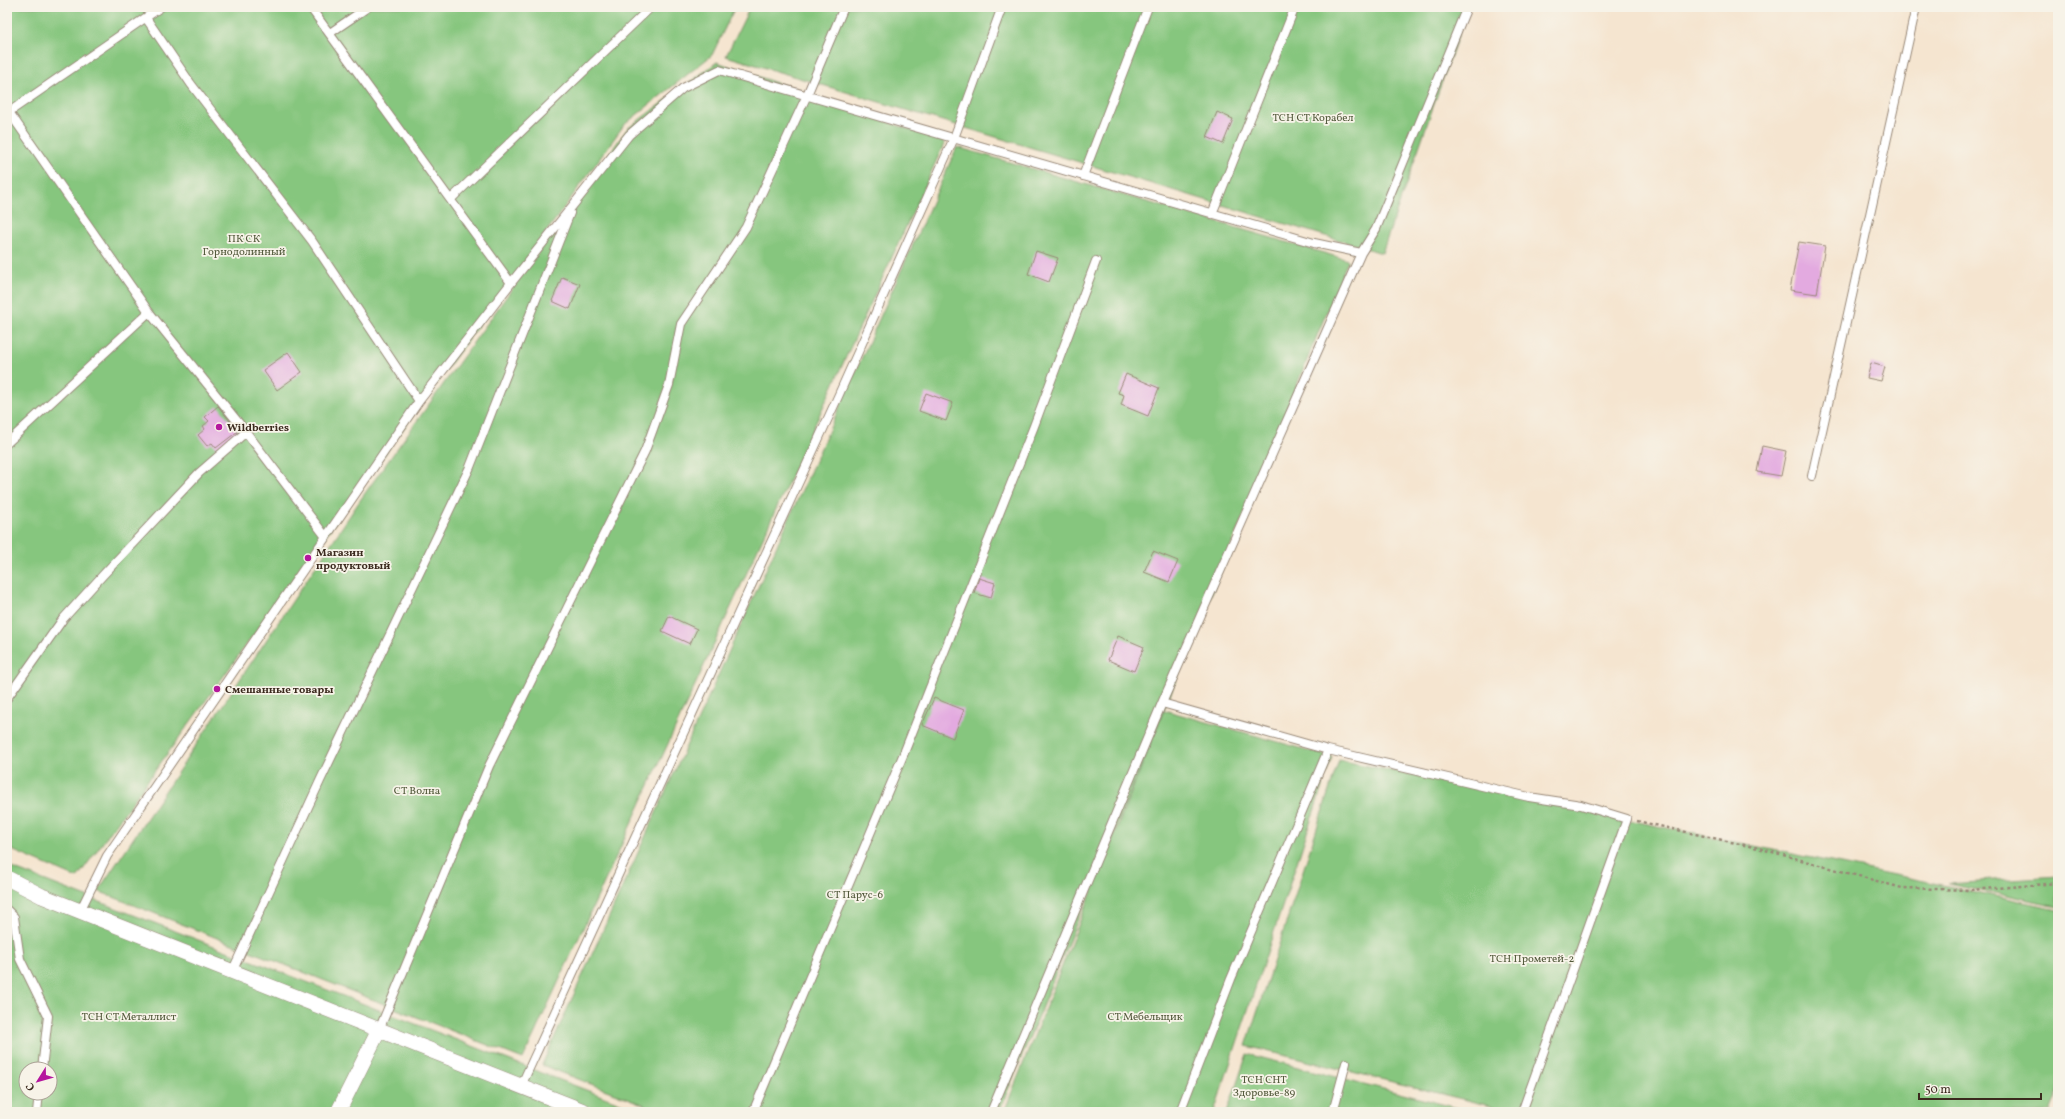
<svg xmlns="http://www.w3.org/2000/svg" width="2065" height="1119" font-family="Vollkorn,serif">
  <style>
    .green { fill: #86c67e; stroke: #60784e; fill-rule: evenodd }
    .building { fill: #e3aae0 }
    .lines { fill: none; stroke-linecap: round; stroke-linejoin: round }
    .lane-casing { stroke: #988877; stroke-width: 10 }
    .street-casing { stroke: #988877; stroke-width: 16 }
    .path { stroke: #988877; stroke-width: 2.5; stroke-dasharray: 3 3; stroke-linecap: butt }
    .lane { stroke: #fff; stroke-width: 8 }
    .street { stroke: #fff; stroke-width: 15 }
    .poi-dot { fill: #b5179e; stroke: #f7f3e8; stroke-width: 1.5 }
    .labels { text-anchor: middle; stroke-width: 3.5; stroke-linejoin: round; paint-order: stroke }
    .park-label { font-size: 11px; fill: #52593b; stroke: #f7f3e8 }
    .poi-label { font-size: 11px; font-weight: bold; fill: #3b2a1e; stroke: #f7f3e8; text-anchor: start }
  </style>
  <rect width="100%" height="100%" fill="#f7f3e8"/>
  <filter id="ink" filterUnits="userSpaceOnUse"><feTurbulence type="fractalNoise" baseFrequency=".025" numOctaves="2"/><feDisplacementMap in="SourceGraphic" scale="8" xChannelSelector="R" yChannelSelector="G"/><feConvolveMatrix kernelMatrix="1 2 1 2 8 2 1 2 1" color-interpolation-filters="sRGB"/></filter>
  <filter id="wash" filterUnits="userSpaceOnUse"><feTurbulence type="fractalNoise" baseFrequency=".012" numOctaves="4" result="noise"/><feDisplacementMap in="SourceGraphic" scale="16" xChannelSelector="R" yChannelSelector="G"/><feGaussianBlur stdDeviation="0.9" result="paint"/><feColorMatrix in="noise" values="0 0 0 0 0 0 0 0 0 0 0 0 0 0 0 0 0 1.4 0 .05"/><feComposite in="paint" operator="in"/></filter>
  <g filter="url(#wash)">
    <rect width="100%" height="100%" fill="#f5e5d0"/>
    <path class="green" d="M7 7H735L712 55 624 125 77 878 7 848Z
      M750 7H1468L1382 253 726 56Z
      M717 62 945 142 523 1059 98 891 363 496 627 129Z
      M957 147 1348 260 999 1112H663L542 1065Z
      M1164 710 1332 757 1214 1112H1004Z
      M1339 760 2058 909V1092L2050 1112H1515L1246 1046Z
      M7 866 643 1112H7ZM26 1069H50V1093H26Z
      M2058 876V906L1948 883Z
      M1247 1054 1473 1112H1227Z"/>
    <g id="blocks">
      <path class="building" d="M1217 112 1233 119 1223 144 1207 137Z
        M1799 242 1825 246 1817 294 1790 290Z
        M1036 251 1058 258 1049 282 1028 274Z
        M562 277 580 284 570 309 552 301Z
        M288 352 302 372 277 390 263 370Z
        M1871 363 1885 367 1881 381 1867 378Z
        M1126 374 1159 388 1148 416 1121 405 1124 395 1118 393Z
        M926 393 953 403 946 421 919 411Z
        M218 406 238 431 216 448 212 443 207 446 198 435 205 429 203 426 209 421 205 417Z
        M1762 446 1786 451 1781 476 1757 472Z
        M1153 551 1178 561 1169 582 1144 572Z
        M979 578 995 583 991 598 974 593Z
        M669 616 697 629 690 644 662 631Z
        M1118 636 1144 647 1134 671 1108 660Z
        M934 698 964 710 953 738 922 725Z"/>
    </g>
  </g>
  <g filter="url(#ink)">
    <use href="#blocks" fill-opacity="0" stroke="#988877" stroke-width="1"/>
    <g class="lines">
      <defs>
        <path id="lane" d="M161 7 9 112 149 312 246 432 326 537
          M310 7 511 283
          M146 18 191 84 312 241 419 401
          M330 33 368 7
          M1083 176 1148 7
          M451 199 651 7
          M1212 214 1295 7
          M7 443 149 312
          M1812 476 1916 7
          M7 698 63 619 103 575 199 473 246 432
          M1162 703 1328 750 1529 797 1581 805 1627 819 1522 1112
          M7 910 14 917 20 959 48 1016 42 1069
          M80 911 107 856 419 401 511 283 629 135 683 88 719 70 1314 243 1361 253 1376 229 1467 7
          M232 972 320 781 470 467 570 213
          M379 1030 489 766 645 451 669 385 681 324 746 227 807 95 844 7
          M521 1086 836 401 954 138 1002 7
          M37 1112 39 1093
          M753 1112 904 753 1034 426 1096 261
          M991 1112 1162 703 1361 253
          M1180 1112 1231 979 1328 750
          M1333 1112 1346 1063"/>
        <path id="street" d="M7 878 42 896 586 1112
          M338 1112 379 1030"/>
      </defs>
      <use href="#lane" class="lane-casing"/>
      <use href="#street" class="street-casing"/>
      <path class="path" d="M1637 821 1758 848 1902 888 1971 890 2058 883"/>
      <use href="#lane" class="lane"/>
      <use href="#street" class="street"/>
    </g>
  </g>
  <g class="poi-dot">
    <circle cx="219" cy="427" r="4"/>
    <circle cx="308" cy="558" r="4"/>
    <circle cx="217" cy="689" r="4"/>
  </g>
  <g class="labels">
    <g class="park-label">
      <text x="1313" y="121">ТСН СТ Корабел</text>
      <text x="244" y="242">ПК СК<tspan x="244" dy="13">Горнодолинный</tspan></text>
      <text x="417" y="794">СТ Волна</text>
      <text x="855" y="898">СТ Парус-6</text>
      <text x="1532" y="962">ТСН Прометей-2</text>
      <text x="129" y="1020">ТСН СТ Металлист</text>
      <text x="1145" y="1020">СТ Мебельщик</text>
      <text x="1264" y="1083">ТСН СНТ<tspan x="1264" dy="13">Здоровье-89</tspan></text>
    </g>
    <g class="poi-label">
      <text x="227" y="431">Wildberries</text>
      <text x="316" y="556">Магазин<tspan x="316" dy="13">продуктовый</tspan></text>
      <text x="225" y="693">Смешанные товары</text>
    </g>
  </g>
  <rect width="2065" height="1119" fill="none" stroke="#f7f3e8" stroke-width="24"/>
  <g transform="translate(38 1081) rotate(233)"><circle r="19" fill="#f7f3e8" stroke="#aca397"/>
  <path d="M0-3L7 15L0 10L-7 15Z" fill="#b5179e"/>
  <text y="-6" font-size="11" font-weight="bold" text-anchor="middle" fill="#3b2a1e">С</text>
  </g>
  <path d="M1919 1093v6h122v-6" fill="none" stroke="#3b2a1e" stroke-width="2"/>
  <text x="1925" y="1093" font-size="12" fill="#3b2a1e" stroke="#f7f3e8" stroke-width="3" paint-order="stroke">50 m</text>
</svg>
